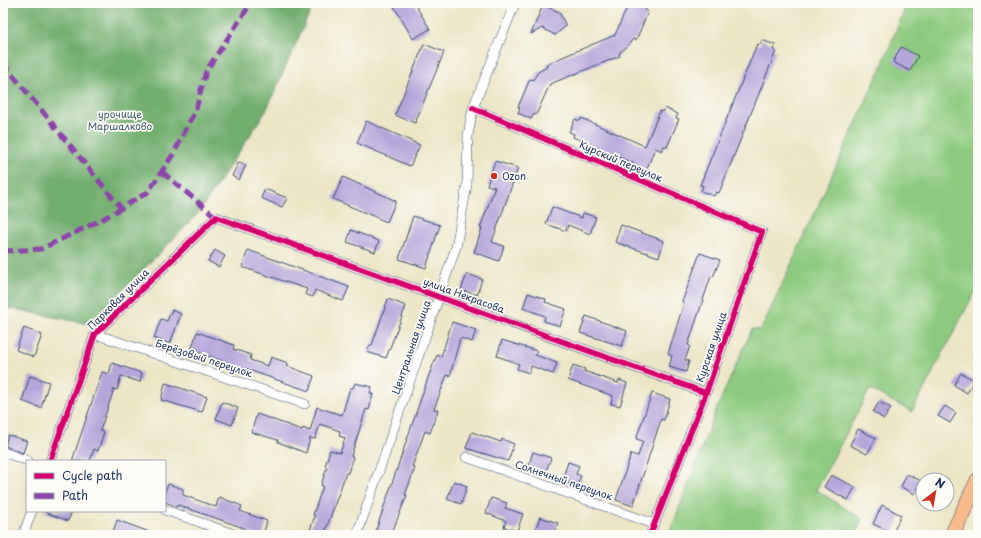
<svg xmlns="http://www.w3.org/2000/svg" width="981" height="538" font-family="'Playpen Sans',sans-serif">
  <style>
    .green { fill: #8dca7f; stroke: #547c6e }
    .forest { fill: #72ae6e; stroke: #466e66 }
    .building { fill: #b5a6da }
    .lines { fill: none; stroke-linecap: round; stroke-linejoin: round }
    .minor-casing { stroke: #3a4a6e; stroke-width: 10 }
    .trunk-casing { stroke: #3a4a6e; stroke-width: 16 }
    .minor { stroke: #fff; stroke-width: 9 }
    .trunk { stroke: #fabb8c; stroke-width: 15 }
    .quiet { stroke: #8e44ad; stroke-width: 5; stroke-dasharray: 10 5; stroke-linecap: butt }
    .cycleway-casing { stroke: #fdfcf7; stroke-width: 8 }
    .cycleway { stroke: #d6006c; stroke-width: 6 }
    .poi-dot { fill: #c8321e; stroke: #fdfcf7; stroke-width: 1.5 }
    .labels { text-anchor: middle; stroke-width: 3.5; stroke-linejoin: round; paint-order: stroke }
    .park-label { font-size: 10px; fill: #3d5e68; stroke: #fdfcf7 }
    .street-label { font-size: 10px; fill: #1b2f5e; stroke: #fdfcf7 }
    .poi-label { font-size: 10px; fill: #1b2f5e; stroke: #fdfcf7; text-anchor: start }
  </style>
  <rect width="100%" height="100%" fill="#fdfcf7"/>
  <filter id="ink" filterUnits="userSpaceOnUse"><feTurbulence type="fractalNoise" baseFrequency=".025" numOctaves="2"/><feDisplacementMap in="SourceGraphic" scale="8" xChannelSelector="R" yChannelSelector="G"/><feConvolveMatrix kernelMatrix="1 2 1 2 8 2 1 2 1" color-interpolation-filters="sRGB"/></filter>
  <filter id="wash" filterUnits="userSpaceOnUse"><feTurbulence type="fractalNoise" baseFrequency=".012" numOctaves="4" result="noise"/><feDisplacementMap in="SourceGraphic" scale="16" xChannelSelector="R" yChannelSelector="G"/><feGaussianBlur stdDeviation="0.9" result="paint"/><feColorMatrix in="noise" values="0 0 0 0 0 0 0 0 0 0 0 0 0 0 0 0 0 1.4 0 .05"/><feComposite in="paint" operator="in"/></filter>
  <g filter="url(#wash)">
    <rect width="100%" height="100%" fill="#ece6c7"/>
    <path class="green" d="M907 3H978V286L912 412 870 389 816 490 862 519 856 535H669L716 410 752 329 761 330 882 66Z"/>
    <path class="forest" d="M3 3H314L266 111 198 214 89 324 3 307Z"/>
    <g id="blocks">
      <path class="building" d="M392 3H414L430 29 413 39Z
        M629 3H640L647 6 645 11 648 12 636 40 633 39 627 47 619 53 620 56 550 84 536 115 534 114 531 119 518 113 520 108 518 107 530 79 533 80 538 72 547 67 546 64 615 35Z
        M543 5 559 12 566 26 555 35 542 28 531 34Z
        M762 40 775 45 773 50 776 51 719 193 716 192 714 196 701 191 703 186 700 185 757 44 760 45Z
        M424 44 444 52 415 123 395 115Z
        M901 47 918 56 910 71 893 62Z
        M665 108 678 114 676 118 679 119 667 147 664 146 662 151 655 148 646 171 636 166 637 165 573 137 574 134 569 132 575 119 580 121 581 118 645 146 660 111 663 112Z
        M366 121 420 145 410 166 357 143Z
        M495 161 518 168 492 242 504 246 499 261 474 252 482 228H480L495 187 487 185Z
        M239 162 246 165 239 180 232 176Z
        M343 177 396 201 387 222 333 199Z
        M265 189 287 198 282 207 261 198Z
        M552 207 582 218 583 213 596 217 590 234 568 225 566 231 546 224Z
        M413 216 440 225 426 268 399 259Z
        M621 225 664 241 659 257 615 242Z
        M351 230 379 241 375 252 347 242Z
        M215 250 225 256 219 267 208 261Z
        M248 250 349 287 343 301 315 290 313 297 305 294 307 289 242 267Z
        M700 253 720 260 713 277 711 276 688 345 690 346 685 360 689 361 686 372 669 367 672 356 668 354 684 303 682 302Z
        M467 274 482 279 477 295 461 290Z
        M528 293 546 299 545 302 566 309 560 326 544 321 545 316 523 308Z
        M388 299 406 306 386 358 367 352 370 345H372Z
        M172 310 181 314 170 344 154 338 161 319 167 321Z
        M586 316 627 331 622 346 580 333Z
        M452 322 476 330 472 342 460 338 450 376 447 375 434 409 438 410 430 433 425 431 412 467 415 468 405 495H407L391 535 375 533 429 375 437 355 441 357Z
        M24 328 42 335 34 357 16 350Z
        M197 332 234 345 233 349 251 355 250 360 268 366 271 357 288 363 287 366 314 376 309 391 191 350Z
        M502 340 537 351 535 355 557 363 553 374 531 366 529 373 517 369 519 364 497 356Z
        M112 363 142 373 140 382 121 376 117 390 114 389 100 431 104 432 98 451 94 449 90 461H72L102 372 109 374Z
        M573 365 585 369 584 371 618 383 619 380 627 383 620 406 611 404 613 396 568 380Z
        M961 373 974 380 967 393 954 385Z
        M30 376 49 382 41 408 22 401Z
        M165 383 207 397 202 412 161 400Z
        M355 383 372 387 370 393 373 394 369 410 366 409 351 456 353 457 348 473H346L324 535H308L315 516 313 515 323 486 321 485 327 467 325 466 330 450 340 453 345 438 339 436 340 431 320 424 315 439 310 438 306 453 278 442V440L251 432 257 414 302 430 303 428 310 431 317 407 342 415 350 388H353Z
        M652 393 670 399 664 420 661 419 633 506 616 500 631 454 638 456 643 441 636 439Z
        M222 402 238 408 232 425 216 419Z
        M879 402 891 408 884 419 873 412Z
        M945 406 956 413 950 423 938 416Z
        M858 429 876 438 867 454 850 445Z
        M472 432 501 442 502 439 514 444 508 461 466 448Z
        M8 435 27 441 23 453 5 446Z
        M533 452 551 458 545 474 528 468Z
        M568 462 579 466 576 474 581 476 577 486 562 480Z
        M907 474 921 481 915 494 901 487Z
        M831 475 855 487 848 500 824 487Z
        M454 481 467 486 461 504 447 499Z
        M168 484 183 489V495L216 507 219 497 242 506 240 511 267 521 263 535H256L243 531 244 528 178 505 177 507 165 502V492Z
        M491 498 507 503 505 508 523 514 517 531 504 527 506 521 486 513Z
        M882 505 901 515 893 533 873 524Z
        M42 511H72L68 521Z
        M540 517 558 523 553 535H546L535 531Z
        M117 520 155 534V535H112Z"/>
    </g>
  </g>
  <g filter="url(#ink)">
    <use href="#blocks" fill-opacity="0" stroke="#3a4a6e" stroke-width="1"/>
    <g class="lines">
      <defs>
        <path id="minor" d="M473 108 762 232 706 393 650 535
          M95 334 305 404
          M3 452 28 461
          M466 457 654 524
          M50 461 95 334 216 217 706 393
          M165 510 236 535
          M23 535 32 511
          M357 535 456 247 467 185 468 135 473 108 515 3"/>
        <path id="trunk" d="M952 535 978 480"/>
      </defs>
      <use href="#minor" class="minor-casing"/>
      <use href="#trunk" class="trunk-casing"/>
      <use href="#minor" class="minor"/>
      <use href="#trunk" class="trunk"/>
      <path class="quiet" d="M3 63 121 208
        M162 172 216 217
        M3 251 41 249 103 219 148 192 174 153 196 109 206 71 251 3"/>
      <defs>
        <path id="cycleway" d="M473 108 762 232 706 393 650 535
          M50 461 95 334 216 217 706 393"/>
      </defs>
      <use href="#cycleway" class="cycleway-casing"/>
      <use href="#cycleway" class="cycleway"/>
    </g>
  </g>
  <circle class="poi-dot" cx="494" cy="176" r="4"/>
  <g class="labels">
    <g class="park-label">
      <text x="120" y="118">урочище<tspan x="120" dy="12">Маршалково</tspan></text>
    </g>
    <g class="street-label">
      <text transform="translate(621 161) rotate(23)" y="4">Курский переулок</text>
      <text transform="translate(464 295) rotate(20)" y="4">улица Некрасова</text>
      <text transform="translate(118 299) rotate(-45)" y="4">Парковая улица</text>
      <text transform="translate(411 347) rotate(-71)" y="4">Центральная улица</text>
      <text transform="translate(711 347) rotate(-71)" y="4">Курская улица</text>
      <text transform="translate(204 358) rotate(18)" y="4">Берёзовый переулок</text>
      <text transform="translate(564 480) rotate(19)" y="4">Солнечный переулок</text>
    </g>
    <g class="poi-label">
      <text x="502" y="180">Ozon</text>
    </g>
  </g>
  <rect width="981" height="538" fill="none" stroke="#fdfcf7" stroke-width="16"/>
  <rect x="26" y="460" width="140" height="52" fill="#fdfcf7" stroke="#a3aaba"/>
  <rect x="34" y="473" width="20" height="6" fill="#d6006c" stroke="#a3aaba"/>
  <text x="62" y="480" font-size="12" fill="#1b2f5e">Cycle path</text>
  <rect x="34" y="493" width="20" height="6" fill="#8e44ad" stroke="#a3aaba"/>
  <text x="62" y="500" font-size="12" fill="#1b2f5e">Path</text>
  <g transform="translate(935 492) rotate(31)"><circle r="19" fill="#fdfcf7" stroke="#a3aaba"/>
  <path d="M0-3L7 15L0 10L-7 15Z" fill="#c8321e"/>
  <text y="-6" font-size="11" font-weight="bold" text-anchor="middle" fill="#1b2f5e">N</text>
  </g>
</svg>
